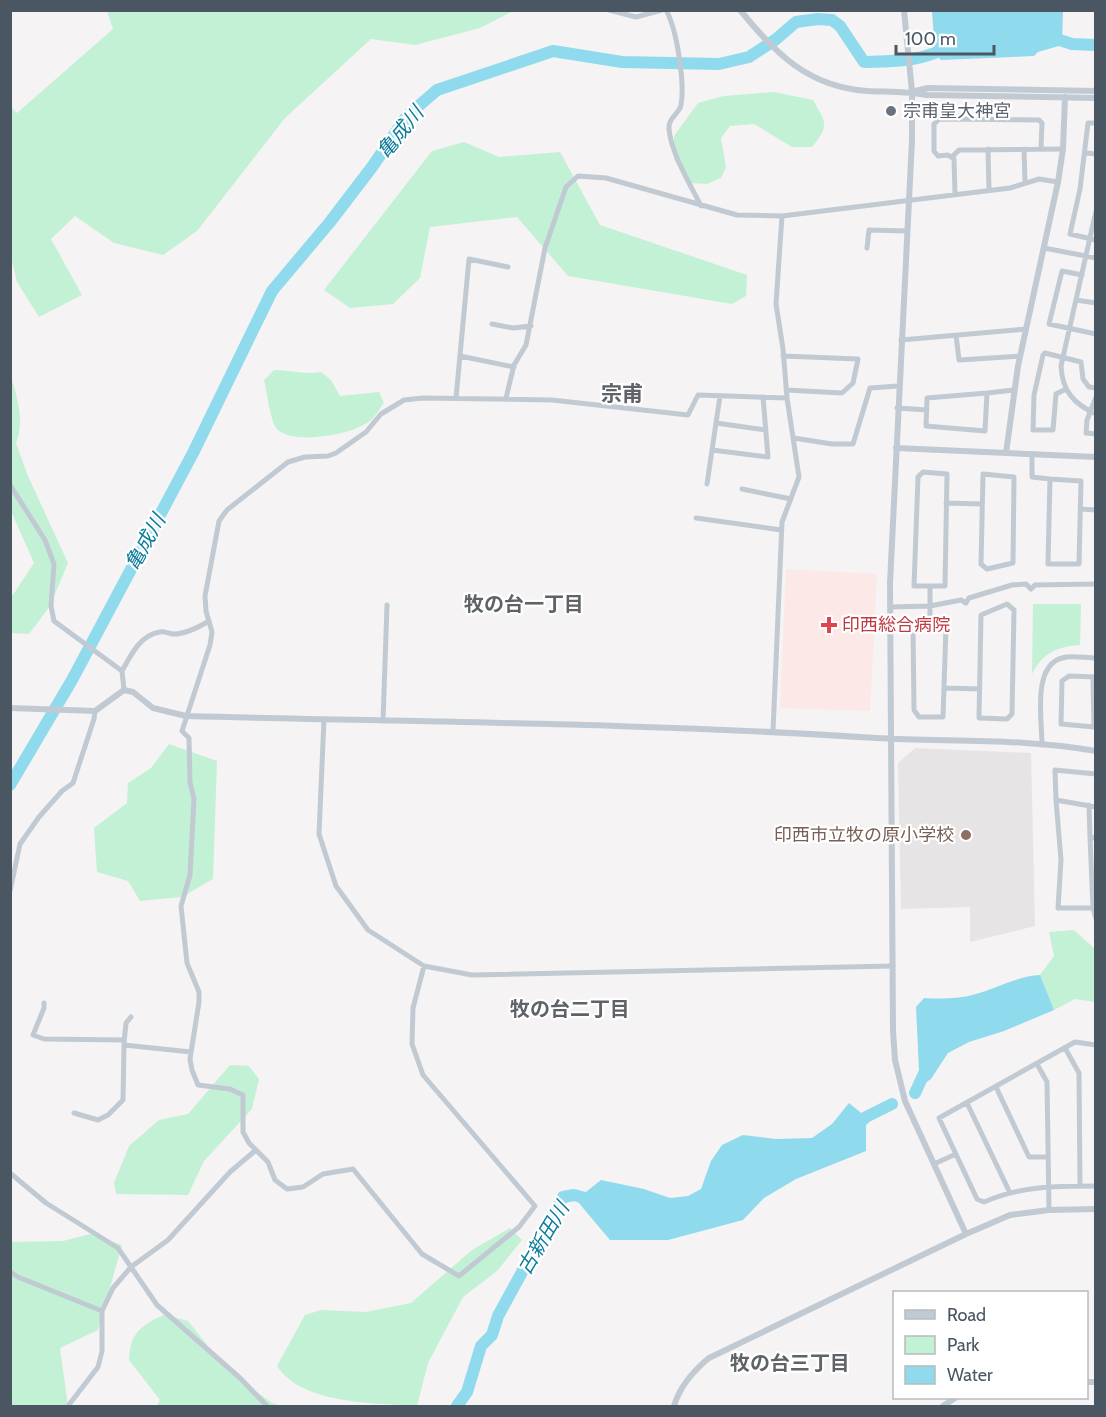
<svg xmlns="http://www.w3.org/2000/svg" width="1106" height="1417" font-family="Cabin,'Noto Sans JP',sans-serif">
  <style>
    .education { fill: #e6e4e5 }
    .medical { fill: #fce8e6 }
    .green { fill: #c3f1d5 }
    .water { fill: #90daee }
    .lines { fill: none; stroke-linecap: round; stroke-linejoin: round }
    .river { stroke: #90daee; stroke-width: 12 }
    .minor { stroke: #c1cad2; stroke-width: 5 }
    .tertiary { stroke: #c1cad2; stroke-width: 6 }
    .worship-dot { fill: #6b7280; stroke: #fff; stroke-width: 2 }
    .health-dot { fill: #e0444e; stroke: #fff; stroke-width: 2 }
    .education-dot { fill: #8d6e63; stroke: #fff; stroke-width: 2 }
    .labels { text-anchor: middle; stroke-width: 4.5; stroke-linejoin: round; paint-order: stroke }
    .worship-label { font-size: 18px; fill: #5b616d; stroke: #fff; text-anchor: start }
    .health-label { font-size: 18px; fill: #be3a42; stroke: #fff; text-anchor: start }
    .education-label { font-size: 18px; fill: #785e54; stroke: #fff; text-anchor: end }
    .water-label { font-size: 20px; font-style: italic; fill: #0c7c9b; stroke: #fff }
    .neighbourhood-label { font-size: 20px; font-weight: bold; fill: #5f6368; stroke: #fff }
    .quarter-label { font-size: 21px; font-weight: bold; fill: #5f6368; stroke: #fff }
  </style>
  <rect width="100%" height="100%" fill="#f5f3f3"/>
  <path class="education" d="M915 748 1031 753 1035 926 970 942V907L901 909 898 763Z"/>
  <path class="medical" d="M786 569 877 574 870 711 780 708Z"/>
  <path class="green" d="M107 11V10L513 11 480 28 415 45 371 39 285 118 197 231 163 255 114 243 75 216 51 239 82 295 39 317 17 282 11 257V107L17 113 113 29Z
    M774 92 813 100C826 123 830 125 812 147H792L754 124 730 126 721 138 726 167 721 178 707 184 691 183 674 160V136L698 103 724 96Z
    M464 142 499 157 560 152 600 225 747 275 746 296 732 304 568 276 517 217 430 227 420 278 393 304 350 308 324 290 432 151Z
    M274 370C290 370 305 375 321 372L331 380 340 396 379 392 384 403C380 408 375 417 370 421 354 434 293 446 277 429 270 421 267 391 264 380Z
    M10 374C17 395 25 422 16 443L28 476 68 563 50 606 29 634 11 633V594L13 595 34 563 11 511Z
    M1033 604H1081L1080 645C1057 646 1042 654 1032 674Z
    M169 744 217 761 213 879 182 897 140 901 128 881 97 872 94 828 127 803 128 783 151 768Z
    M1074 930 1095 949V1002L1075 999 1054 1010 1040 975 1054 956 1049 932Z
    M230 1065 249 1066 259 1079 252 1109 204 1161 188 1195 116 1194 114 1183 129 1146 159 1120 188 1114Z
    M510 1228 522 1240 497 1271 463 1297 428 1363 417 1406C375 1403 303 1405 277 1366L305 1315 321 1310 366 1312 411 1303 472 1250Z
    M90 1234 122 1245 98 1330 60 1348 68 1406H11L10 1242 63 1241Z
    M164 1315 188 1321 227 1370 272 1403 281 1406H157L160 1400 129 1360C130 1333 141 1325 164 1315Z"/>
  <path class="water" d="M932 11H1063L1062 45 1038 52 1034 56 941 60 935 54Z
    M1040 975 1054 1010 1004 1031 969 1042 948 1053 931 1079 925 1083 921 1082 919 1070 916 1007 924 998C942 999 959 999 976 994 997 988 1018 976 1040 975Z
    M849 1103 866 1117V1151L796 1179 764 1198 743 1220 668 1240H610L578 1202 581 1196 601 1180 644 1189 670 1198 688 1196 701 1189 711 1161 722 1145 743 1135 776 1139 812 1138 832 1124Z"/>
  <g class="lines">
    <path class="river" d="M1047 36 1072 44 1096 45
      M10 785 72 680 193 453 272 291 330 222 372 167 407 116 437 90 553 51 622 62 719 64 749 57 775 40 796 22 818 19 832 20 840 26 864 62C893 61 923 62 949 46
      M915 1093 927 1067
      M855 1127 866 1117 892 1104
      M457 1406 467 1392 481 1346 492 1335 498 1316 563 1197 574 1195 596 1201"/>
    <path class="minor" d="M609 10 636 17 662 10
      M666 10C677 29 685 84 681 105 679 114 668 118 669 129 671 153 690 184 701 206
      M1096 123H1088L1080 189 1070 234 1096 240
      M988 149 989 190
      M1024 149 1025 182
      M1086 153 1096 154
      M952 157 959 150 1063 149
      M955 194 954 159 948 155 938 156 934 151V124L939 119 1039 120 1042 123 1041 148
      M1096 211 1061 366C1062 391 1074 404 1096 414
      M867 248 869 230 907 231
      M1044 248 1096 258
      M1082 275 1062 271 1049 324 1096 334
      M1076 300 1096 303
      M492 324 513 328 531 326
      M956 335 959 360 1020 356
      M901 340 1026 329
      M460 356 514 367
      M783 356 858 359 853 383 842 393 786 390
      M1066 389 1056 394 1053 430H1033L1034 395 1043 355 1045 353 1081 362 1083 379 1089 387 1096 388
      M987 393 985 431 926 426 927 398Z
      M987 393 1014 390
      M1096 397 1087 420 1086 433 1096 434
      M456 398 469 259 508 267
      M506 398 514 365 526 345 545 248 566 187 578 176 606 178 737 215 782 216 1010 188 1039 179 1058 182
      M897 408 927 410
      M716 423 766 430
      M794 438 832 444H853L870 388 898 386
      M712 450 768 457 763 397
      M1032 454V477L1050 479
      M923 472 947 474 945 586H914L918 477Z
      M983 474 1014 477 1013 563 987 569 981 564Z
      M1050 479 1081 481 1079 564H1048Z
      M707 484 720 396
      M10 485 45 540 54 564 51 606 54 621 122 671 124 690
      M742 489 791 499
      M946 503 982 504
      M1081 509 1096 510
      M696 518 781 530
      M1007 604 1014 610 1012 714 1007 719 979 718 981 615Z
      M890 607 930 606 961 600 966 603 969 598 1012 585 1026 584 1031 589 1035 585 1096 584
      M913 626H946L943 717H919L914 710Z
      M930 626V586
      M122 671C131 655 140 635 160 632 165 631 169 634 174 634 186 634 199 627 209 621
      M1093 677 1094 727 1061 724 1062 681 1069 676 1096 677
      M944 688 980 689
      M324 719 319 834 336 886 368 930 424 966 472 975 893 966
      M383 721 387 605
      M773 731 782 522 799 477 787 398 783 349 776 304 782 216
      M1042 745C1042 721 1032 666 1062 658 1072 655 1085 658 1096 658
      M1096 774 1055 770 1056 800 1096 807
      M1056 800 1061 860 1058 908H1093L1096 919
      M1089 805 1090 837 1096 838
      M1090 837 1093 908
      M10 891 20 844 39 817 62 791 73 783 94 719 95 711
      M424 966 413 1008 412 1044 423 1075 535 1206 519 1227 459 1276 422 1254 353 1169 323 1174 303 1187 287 1189 275 1180 268 1162 249 1143 243 1132V1095L230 1089 198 1085 192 1070 190 1059 199 1002V992L187 963 181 906 190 875 194 799 190 782 189 738 182 731 210 645 212 632 206 611 205 596 219 521 227 510 288 462 305 457 328 456 336 453 366 432 381 414 404 400 423 398 552 400 688 415 698 395 787 398
      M44 1003V1008L33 1035 44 1039 124 1040
      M124 1043 126 1023 131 1017
      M1096 1045 1075 1042 939 1118 977 1199 984 1202C1020 1186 1057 1186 1096 1186
      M1065 1048 1079 1073 1080 1186
      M1037 1064 1047 1082 1049 1210
      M996 1087 1029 1157H1048
      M967 1103 1010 1193
      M74 1113 98 1120 108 1115 123 1100 124 1045 191 1052
      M934 1164 956 1154
      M10 1173 46 1203 118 1248 157 1305 240 1378 267 1406
      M10 1272 18 1277 102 1311
      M68 1406 98 1367 102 1351V1311L113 1288 131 1267 168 1240 230 1172 256 1150"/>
    <path class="tertiary" d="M740 10C775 53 808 87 867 91 887 92 907 91 927 95L1096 98
      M904 10 912 92V140L890 583 893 1031 895 1060 905 1101 966 1234
      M915 91 928 88 1096 91
      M896 448 1096 457
      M1006 453 1018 366 1058 182 1063 149 1065 97
      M10 708 95 711 124 690 133 692 153 708 186 716C416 722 647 723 876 738 949 742 1024 738 1096 751
      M1086 1382H1096
      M674 1406C680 1386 693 1371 709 1358L966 1234 1010 1215 1049 1210 1096 1209
      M943 1406 955 1398"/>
  </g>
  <circle class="worship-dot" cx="891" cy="111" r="6"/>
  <path class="health-dot" d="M826 616h6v6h6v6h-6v6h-6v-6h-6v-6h6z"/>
  <circle class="education-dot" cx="966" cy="835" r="6"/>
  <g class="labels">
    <g class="worship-label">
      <text x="903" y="117">宗甫皇大神宮</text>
    </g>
    <g class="health-label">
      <text x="842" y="631">印西総合病院</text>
    </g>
    <g class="education-label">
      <text x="954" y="841">印西市立牧の原小学校</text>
    </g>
    <g class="water-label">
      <text transform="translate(400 132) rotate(-51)" y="7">亀成川</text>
      <text transform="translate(145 542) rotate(-61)" y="7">亀成川</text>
      <text transform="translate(543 1238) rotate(-59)" y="7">古新田川</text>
    </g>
    <g class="neighbourhood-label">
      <text x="524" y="611">牧の台一丁目</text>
      <text x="570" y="1016">牧の台二丁目</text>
      <text x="790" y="1370">牧の台三丁目</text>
    </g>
    <g class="quarter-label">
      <text x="622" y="401">宗甫</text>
    </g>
  </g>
  <rect width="1106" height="1417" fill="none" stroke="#4a5661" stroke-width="24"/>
  <rect x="893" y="1291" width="195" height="108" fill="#ffffff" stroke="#b7bbc0" stroke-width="1.5"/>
  <rect x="905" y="1310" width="30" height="9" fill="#c1cad2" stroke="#b7bbc0" stroke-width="1.5"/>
  <text x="947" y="1321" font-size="18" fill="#4a5661">Road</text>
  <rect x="905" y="1336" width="30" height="18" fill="#c3f1d5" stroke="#b7bbc0" stroke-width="1.5"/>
  <text x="947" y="1351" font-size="18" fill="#4a5661">Park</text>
  <rect x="905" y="1366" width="30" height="18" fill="#90daee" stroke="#b7bbc0" stroke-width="1.5"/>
  <text x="947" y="1381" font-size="18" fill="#4a5661">Water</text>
  <path d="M896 45v9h98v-9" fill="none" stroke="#4a5661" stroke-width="3"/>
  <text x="905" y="45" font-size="18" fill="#4a5661" stroke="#ffffff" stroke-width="4.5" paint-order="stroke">100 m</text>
</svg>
